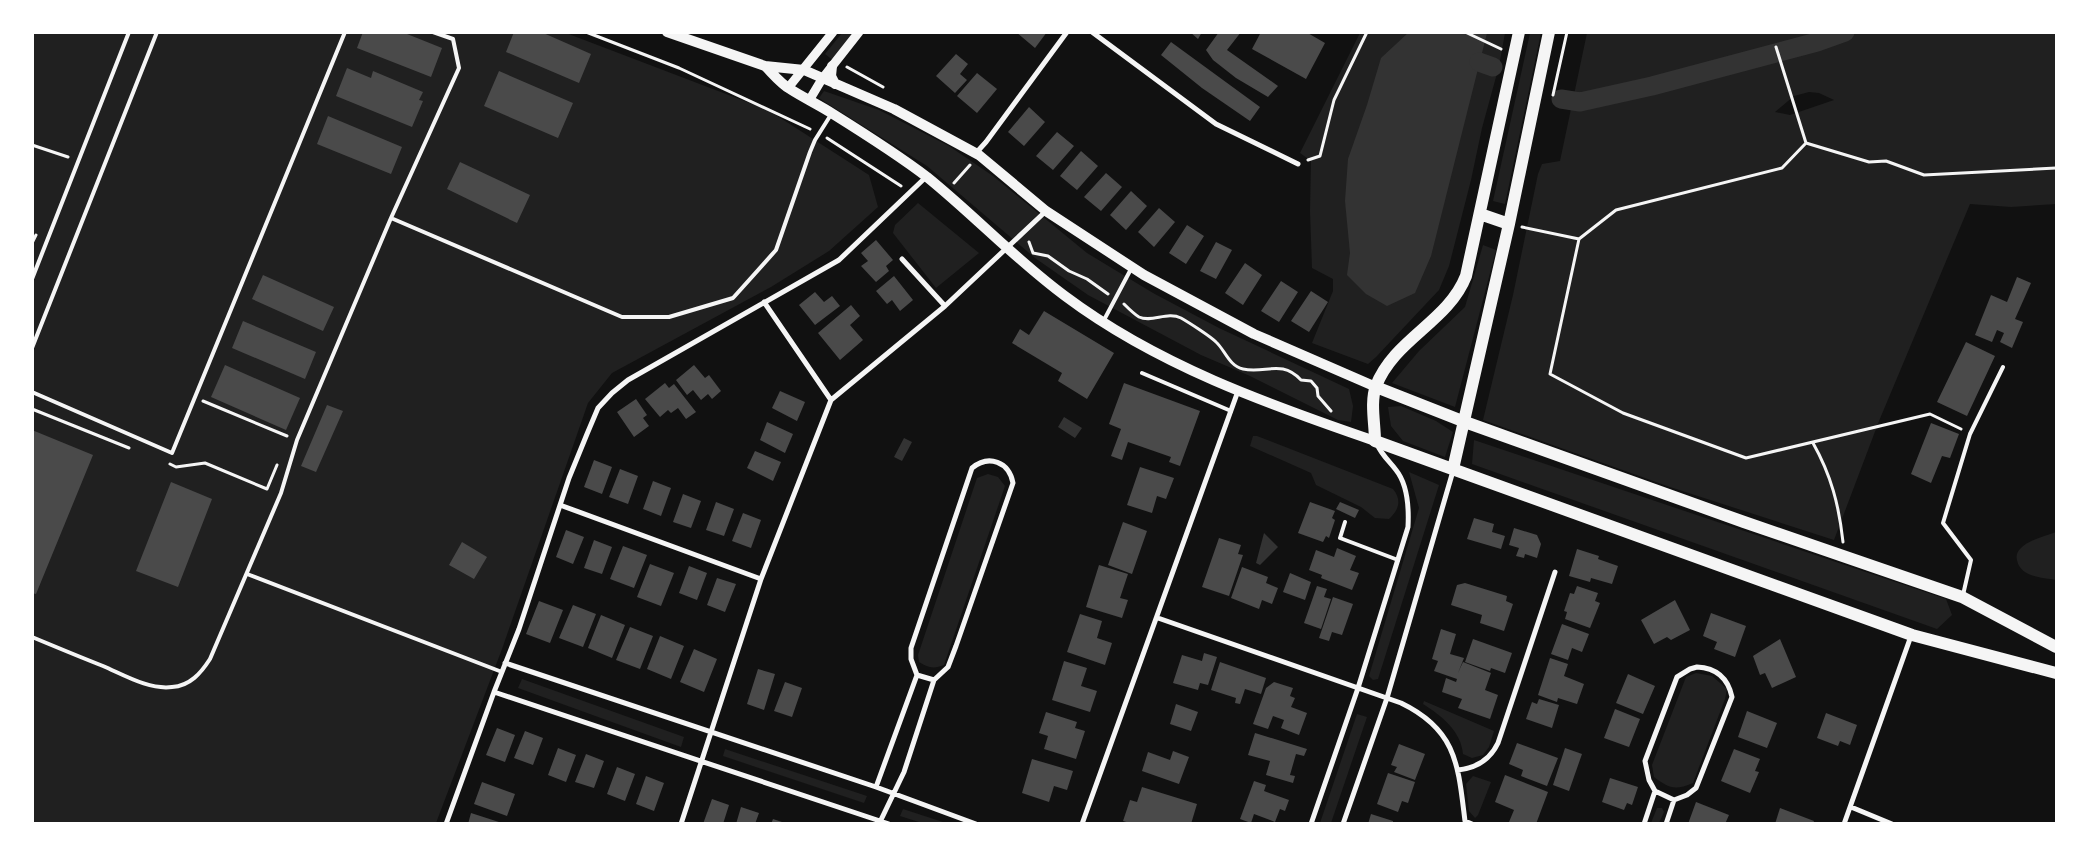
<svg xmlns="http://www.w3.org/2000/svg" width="2089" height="856" font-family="Helvetica,sans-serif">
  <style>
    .green { fill: #202020; fill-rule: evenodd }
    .water { fill: #333 }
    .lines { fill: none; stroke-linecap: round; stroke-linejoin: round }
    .canal { stroke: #333; stroke-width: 19 }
    .building { fill: #4a4a4a }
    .path { stroke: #f5f5f5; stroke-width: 3 }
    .service { stroke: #f5f5f5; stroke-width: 4 }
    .minor { stroke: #f5f5f5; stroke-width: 5 }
    .tertiary { stroke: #f5f5f5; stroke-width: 9 }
    .secondary { stroke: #f5f5f5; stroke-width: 10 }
    .primary { stroke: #f5f5f5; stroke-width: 12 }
  </style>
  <rect width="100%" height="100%" fill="#111"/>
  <path class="green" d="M32 33H566L768 110 869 175 878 207 829 251 771 287 612 373 588 403 502 649 436 823H33Z
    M842 33H864L839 65 825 54Z
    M1360 33H1505L1499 66 1482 128 1471 180 1449 266 1439 290 1376 357 1368 364 1312 343 1333 291V279L1312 268 1310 211 1311 161 1300 153Z
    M1530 33H1541L1505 204 1493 201Z
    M1587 33H2056V204L2011 207 1970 204 1879 421 1834 540 1670 487 1483 420 1513 295 1538 174 1542 164 1560 161ZM1809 92 1819 93 1834 100 1790 115 1775 112 1794 96Z
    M824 91 879 110 949 146 993 176 1087 253 1153 293 1219 328 1349 389 1353 406 1351 422 1338 420 1250 376 1201 355 1088 295 1035 258 927 166 825 102 819 98Z
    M918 203 979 253 936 288 893 233 895 225Z
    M1483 245 1496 250 1455 407 1392 383 1419 351 1465 307Z
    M1401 406 1436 421 1453 432 1445 457 1403 441 1391 426 1388 407Z
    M1253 436H1257L1393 489C1402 500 1399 510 1389 519L1375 518 1361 507 1316 485 1311 473 1250 446Z
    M1474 440 1946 599 1952 615 1937 629 1472 464Z
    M1409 472 1439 485 1378 679 1373 680 1369 676 1419 508Z
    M988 474 998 477 1005 486 944 665C934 669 928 668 919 662L918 655 977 478Z
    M2056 532V580C2043 578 2020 577 2017 560 2016 556 2017 552 2020 549 2028 540 2045 536 2056 532Z
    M1696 673 1712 676 1727 689 1725 699 1693 783C1674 791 1669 788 1654 777L1652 765 1686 677Z
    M522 679 684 737 681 747 518 688Z
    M1424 701 1494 731 1489 747 1483 755 1472 758 1463 754C1461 731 1442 716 1423 704Z
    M1357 714 1367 717 1331 823H1320Z
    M725 749 867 796 864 803 723 756Z
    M1473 776 1491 782 1478 815 1475 818 1469 811 1466 784Z
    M1657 808H1662L1664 812 1659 823H1651Z
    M903 809 946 823H922L900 816Z"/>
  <path class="water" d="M1408 33H1487L1431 256 1415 293 1387 306 1366 294 1347 275 1350 253 1345 201 1348 159 1367 105 1381 58Z
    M1064 417 1082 428 1075 438 1058 427Z
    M904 438 912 442 902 461 894 457Z
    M1264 533 1278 547 1260 565 1256 563Z"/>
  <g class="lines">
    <path class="canal" d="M1479 62 1493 67
      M1561 99 1580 102 1652 86 1817 42 1845 32"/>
  </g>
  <path class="building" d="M363 32H402L442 48 431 77 357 48Z
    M514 32H541L591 54 579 83 506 52Z
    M1016 32H1047L1035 48Z
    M1190 32H1202L1198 39Z
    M1219 32H1241L1227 50 1278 86 1268 97 1236 78 1213 60 1206 50Z
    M1261 32H1306L1325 43 1306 79 1252 49Z
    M1171 42 1260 107 1250 121 1202 88 1161 55Z
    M956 54 968 64 960 74 967 80 955 93 936 76Z
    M347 68 371 78 373 71 423 92 419 100 423 101 412 127 336 96Z
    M499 71 573 103 558 138 484 106Z
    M977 73 997 89 977 113 957 96Z
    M1029 107 1045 122 1024 146 1008 132Z
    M328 116 402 147 391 174 317 144Z
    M1057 132 1074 146 1053 170 1036 156Z
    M1081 151 1098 166 1077 190 1060 176Z
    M460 162 530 195 517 223 447 189Z
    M1106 173 1122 187 1101 211 1084 197Z
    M1131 191 1147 206 1126 230 1110 215Z
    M1159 208 1175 222 1154 247 1138 232Z
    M1187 225 1204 236 1186 264 1169 253Z
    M876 240 893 260 886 266 889 271 876 282 861 266 868 261 861 253Z
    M1216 242 1232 250 1216 279 1200 271Z
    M1245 263 1262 275 1243 305 1225 293Z
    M263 275 334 307 323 331 252 299Z
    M894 276 913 300 900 311 892 300 887 304 876 291Z
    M2017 277 2031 283 2015 319 2023 322 2012 348 2000 342 2004 333 1997 330 1992 342 1975 335 1991 295 2007 302Z
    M1281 281 1298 292 1279 322 1261 311Z
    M1311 291 1328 302 1309 332 1291 321Z
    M815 292 824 302 832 296 840 306 815 325 799 305Z
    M851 305 860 316 850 325 863 340 840 360 818 333Z
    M1044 311 1114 353 1087 399 1058 381 1062 373 1012 343 1020 329 1029 335Z
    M243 321 316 352 305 379 232 348Z
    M1966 342 1995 356 1967 416 1937 402Z
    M225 365 300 398 286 430 211 397Z
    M694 365 705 378 709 375 721 391 712 399 708 394 701 400 693 390 687 395 676 380Z
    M665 383 669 388 674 384 696 412 686 419 678 408 671 413 668 410 660 417 645 399Z
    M1124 383 1200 411 1180 466 1169 462 1171 457 1128 442 1122 460 1111 456 1121 429 1109 424Z
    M780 391 805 402 797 421 772 408Z
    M636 399 647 415 643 418 649 426 634 437 617 412Z
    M327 405 343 411 316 472 301 466Z
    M767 422 793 434 785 453 760 440Z
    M1931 423 1959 434 1950 458 1942 456 1931 483 1911 474Z
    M32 430 93 455 36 594 32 593Z
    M755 451 781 462 773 481 747 468Z
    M594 460 612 467 602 494 584 487Z
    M1140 467 1174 478 1166 499 1157 496 1152 513 1127 505Z
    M620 469 638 476 628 504 609 497Z
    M653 481 671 488 661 516 643 509Z
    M171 482 212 499 178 587 136 571Z
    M683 494 701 501 691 528 673 522Z
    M716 502 734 509 724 536 706 530Z
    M1310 502 1335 511 1332 518 1335 520 1329 538 1326 536 1323 542 1298 533Z
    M1340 502 1359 510 1355 518 1336 509Z
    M743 513 761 520 751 548 732 541Z
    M1474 518 1494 524 1492 532 1505 536 1501 549 1467 539Z
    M1123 522 1147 531 1132 574 1108 565Z
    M1514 528 1537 535 1541 544 1537 558 1525 554 1524 558 1516 556 1519 548 1509 545Z
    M566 530 584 537 573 564 556 557Z
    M1219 538 1241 545 1238 554 1243 555 1229 596 1202 587Z
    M594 540 612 547 602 574 584 568Z
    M462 542 487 557 474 579 449 565Z
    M623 546 647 555 634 588 610 579Z
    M1337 548 1356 556 1350 570 1359 573 1352 590 1321 578 1322 575 1309 570 1316 550 1334 557Z
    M1577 549 1599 556 1598 559 1618 566 1612 584 1591 578 1590 582 1569 576Z
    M650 564 674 573 661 606 637 597Z
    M1099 565 1128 574 1120 598 1128 600 1122 618 1086 607Z
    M689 566 707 573 697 600 679 593Z
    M1242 567 1268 577 1266 583 1278 588 1272 604 1262 600 1259 609 1231 598Z
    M1290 573 1311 582 1305 600 1283 592Z
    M717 578 736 584 725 612 707 605Z
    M1465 583 1507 596 1506 601 1513 604 1504 631 1480 623 1482 615 1451 605 1457 585Z
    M1317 586 1327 589 1324 597 1331 599 1321 629 1304 623Z
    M1577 586 1598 593 1595 601 1600 603 1590 628 1565 619 1567 612 1564 611 1570 593 1574 594Z
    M1333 597 1353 604 1342 635 1332 632 1329 641 1319 638Z
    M1675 600 1690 630 1671 640 1667 637 1654 644 1641 620Z
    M539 601 563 610 550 643 526 634Z
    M573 605 596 614 583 647 559 638Z
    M1711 613 1746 626 1735 657 1714 649 1717 642 1703 636Z
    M1080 614 1102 621 1097 638 1112 643 1105 665 1067 652Z
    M601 615 625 625 612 658 588 648Z
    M1562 624 1589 634 1582 652 1572 648 1568 660 1551 654Z
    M630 627 653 636 640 669 616 660Z
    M1441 629 1456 634 1450 654 1464 658 1458 673 1463 662 1491 673 1485 690 1498 695 1490 719 1458 708 1462 699 1442 692 1446 678 1456 682 1457 679 1434 671 1438 661 1432 659Z
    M660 636 684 646 671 679 647 669Z
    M1473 639 1512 653 1505 673 1491 668 1490 671 1465 662Z
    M1780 639 1796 677 1772 688 1765 673 1760 675 1753 656Z
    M694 649 717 659 704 692 680 682Z
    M1204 653 1217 657 1208 685 1200 683 1198 690 1173 683 1182 655 1202 661Z
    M1550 658 1568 664 1564 676 1584 684 1577 704 1558 698 1557 702 1538 695Z
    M1064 661 1087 668 1081 686 1097 691 1090 712 1052 700Z
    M1220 662 1266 678 1261 694 1245 689 1240 704 1235 703 1236 698 1211 690Z
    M758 669 775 674 764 710 747 704Z
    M1628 674 1655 686 1643 714 1616 703Z
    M785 682 802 688 792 717 774 711Z
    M1274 682 1293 688 1290 696 1295 698 1291 707 1307 713 1299 735 1281 728 1284 720 1273 716 1268 729 1253 724 1266 688Z
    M1539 699 1559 705 1552 728 1526 719 1532 702 1537 704Z
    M1176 704 1198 712 1191 731 1170 724Z
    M1615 709 1640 719 1629 747 1604 738Z
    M1747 711 1777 723 1767 748 1738 737Z
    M1046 712 1077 722 1075 728 1085 731 1076 759 1044 749 1048 736 1039 733Z
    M1826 713 1857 725 1850 745 1840 741 1838 746 1817 738Z
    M497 728 515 735 505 762 486 755Z
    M525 731 543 738 533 765 514 758Z
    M1255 733 1307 749 1304 756 1296 754 1290 775 1295 776 1293 783 1266 775 1270 761 1248 755Z
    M1517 743 1558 758 1547 786 1521 776 1523 770 1509 764Z
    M1399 744 1425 754 1415 780 1394 772 1397 767 1391 765Z
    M558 748 576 755 566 782 548 775Z
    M1565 748 1582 754 1569 791 1553 785Z
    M1734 749 1760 759 1755 771 1759 772 1750 793 1721 781Z
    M1173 751 1189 757 1179 784 1142 771 1148 752 1170 760Z
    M586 754 604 761 594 788 575 782Z
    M1032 759 1073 771 1067 790 1054 786 1049 802 1022 793Z
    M617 767 635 774 625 801 607 794Z
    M1388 773 1415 782 1408 803 1402 801 1398 812 1377 804Z
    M1505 775 1548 792 1536 824 1509 822 1514 810 1495 802Z
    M646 776 664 783 654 811 636 804Z
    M1610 778 1638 787 1632 805 1627 803 1624 810 1602 802Z
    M1254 781 1266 785 1264 791 1289 800 1285 811 1280 809 1275 822 1254 814 1251 823 1240 819Z
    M482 782 515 794 507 816 474 804Z
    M1142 787 1197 804 1191 824H1133L1123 821 1130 800 1137 802Z
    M712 799 729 805 723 824H703Z
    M1696 802 1729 815 1725 824H1688Z
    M741 807 759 813 755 824H736Z
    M1780 808 1814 821 1813 824H1775Z
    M471 813 502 823 501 824H468Z
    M1371 814 1393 821V824H1368Z
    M773 819 785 823V824H771Z"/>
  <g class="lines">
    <path class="path" d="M586 32 679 68 810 129
      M1465 32 1501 49
      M1776 47 1806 143
      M847 67 883 87
      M1553 95 1567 32
      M827 138 901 186
      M32 145 68 157
      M1308 160 1320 156 1334 100 1367 32
      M954 183 970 165
      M1522 227 1579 239 1616 210 1782 168 1806 143 1869 162 1886 161 1924 175 2056 168
      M1579 239 1550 374 1623 413 1746 458 1930 414 1961 429
      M1029 242 1033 253 1048 256 1069 271 1087 279 1108 294
      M32 243 36 235
      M1124 304C1128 308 1134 314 1139 317 1152 323 1167 311 1181 318 1188 322 1210 336 1216 342 1225 350 1229 366 1243 369 1266 374 1281 359 1301 380L1311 381 1317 388 1318 396 1331 411
      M203 401 287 436
      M32 409 129 448
      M1813 443C1831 475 1839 505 1843 542
      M170 464 176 467 205 463 267 489 277 465"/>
    <path class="service" d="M391 218 622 317H669L733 298 776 250 810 152 815 140 832 113
      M32 279 129 32
      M1104 320 1131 269
      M32 348 157 32
      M1142 373 1231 411
      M32 392 172 453 345 32
      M1345 522 1340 538 1398 560
      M247 574 502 672
      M1963 595 1971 560 1943 523 1970 434 2003 367
      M32 637C56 647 80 657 103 666 124 675 149 690 172 687 190 686 201 673 210 659L281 493 297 440 391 218 459 68 453 39 433 32"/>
    <path class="minor" d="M1092 32 1216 124 1298 164
      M976 153 986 142 1067 32
      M902 259 945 306
      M764 302 831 400
      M560 505 761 579
      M1158 618 1401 703C1457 730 1458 765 1465 821L1472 824
      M505 663 876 787 976 824
      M1697 667C1717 668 1728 678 1732 697L1696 788 1687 795 1674 800 1655 791 1649 780 1645 761 1677 677 1690 669Z
      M917 675 934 680
      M494 692 889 824
      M1458 770C1477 768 1490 760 1498 743L1555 572
      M876 787 917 675 911 659V648L972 468C989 454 1009 462 1013 483L956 646 948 667 934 680 904 772 879 824
      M1851 807 1892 824
      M446 824 494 692 519 629 569 478 587 434 598 408 612 393 628 380 839 260 926 177
      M681 824 761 579 831 400 945 306 1046 211
      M1082 824 1238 391
      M1311 824 1358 688 1408 527C1409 508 1408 485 1396 470 1389 461 1381 454 1377 444
      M1343 824 1387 698 1453 471
      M1644 824 1655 791
      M1666 824 1674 800
      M1844 824 1911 636"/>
    <path class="tertiary" d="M788 88 833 32
      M810 99 822 79 859 32"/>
    <path class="secondary" d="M667 32 765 66 804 70 894 109 979 155 1046 211 1144 275 1254 334 1376 387
      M765 66C773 74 781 84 790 89 804 98 819 105 833 114 865 134 897 154 927 177 974 215 1016 260 1065 296 1157 365 1267 404 1375 441
      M832 66 831 76 835 84"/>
    <path class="primary" d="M1519 32 1466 276C1448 322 1394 339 1376 386 1370 402 1375 424 1375 441L1912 635 2056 673
      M1480 214 1509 224
      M1376 387 1465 422 1744 522 1962 597 2056 647
      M1453 469 1509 224 1549 32"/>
  </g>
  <rect width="2089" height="856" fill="none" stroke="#ffffff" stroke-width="68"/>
</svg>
